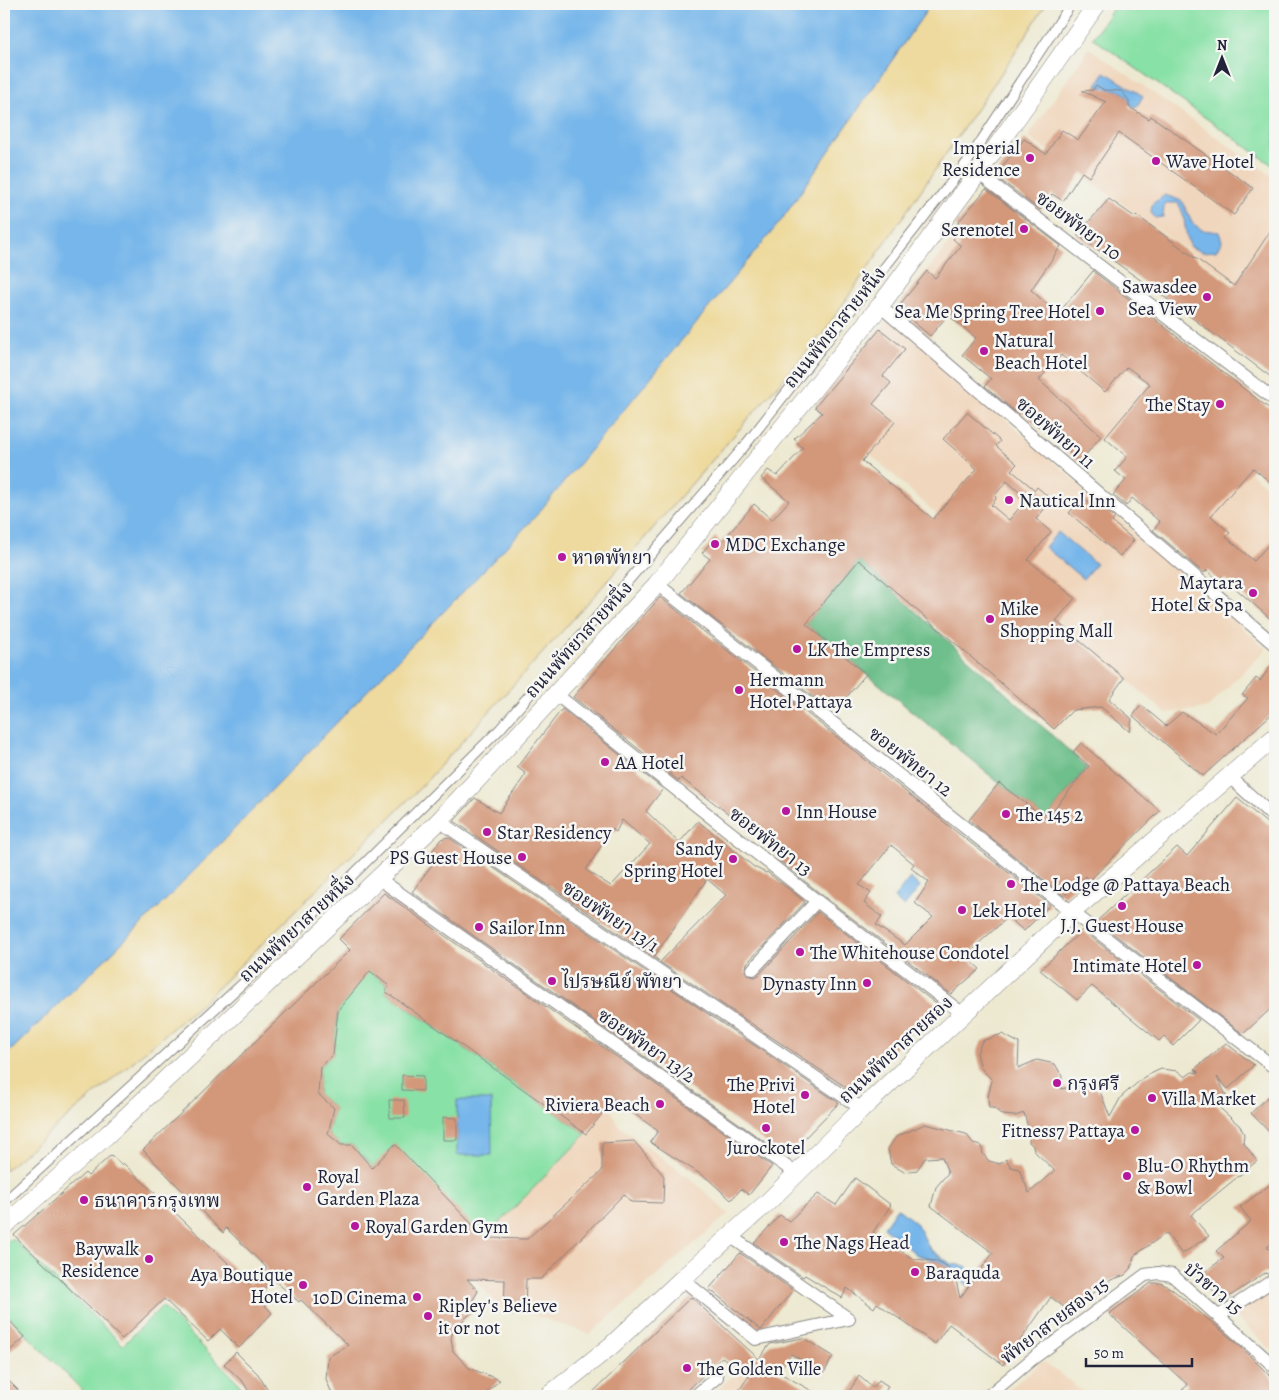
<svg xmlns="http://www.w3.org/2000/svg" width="1279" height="1400" font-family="Alegreya,'Noto Serif Thai',serif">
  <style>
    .built { fill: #f0d6bc }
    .green { fill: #88e1a6; stroke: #558270 }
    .forest { fill: #6ebf8b; stroke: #487063 }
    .sand { fill: #eeda9e; stroke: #887e6c }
    .water { fill: #76b6ea; stroke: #4c6c92 }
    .building { fill: #d39779; fill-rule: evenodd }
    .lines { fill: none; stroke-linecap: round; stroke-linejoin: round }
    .pedestrian-casing { stroke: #888686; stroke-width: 11 }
    .minor-casing { stroke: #888686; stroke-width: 14 }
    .secondary-casing { stroke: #888686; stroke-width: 19 }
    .pedestrian { stroke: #fff; stroke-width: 9 }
    .minor { stroke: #fff; stroke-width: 12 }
    .secondary { stroke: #fff; stroke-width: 18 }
    .poi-dot { fill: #b5179e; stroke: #f6f6f2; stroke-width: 2 }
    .labels { text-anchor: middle; stroke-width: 5; stroke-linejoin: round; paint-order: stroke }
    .poi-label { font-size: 19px; fill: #22223b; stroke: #f6f6f2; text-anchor: start }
    .street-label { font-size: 19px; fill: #22223b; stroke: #f6f6f2 }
  </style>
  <rect width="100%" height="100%" fill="#f6f6f2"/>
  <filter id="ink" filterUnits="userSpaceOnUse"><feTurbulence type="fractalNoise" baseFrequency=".02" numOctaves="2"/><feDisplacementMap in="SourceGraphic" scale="10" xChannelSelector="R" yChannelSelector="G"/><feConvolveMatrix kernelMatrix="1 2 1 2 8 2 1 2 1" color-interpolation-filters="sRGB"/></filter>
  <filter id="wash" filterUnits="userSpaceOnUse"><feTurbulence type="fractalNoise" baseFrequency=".0096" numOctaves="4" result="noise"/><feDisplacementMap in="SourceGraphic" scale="20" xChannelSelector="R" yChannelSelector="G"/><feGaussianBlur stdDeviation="1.12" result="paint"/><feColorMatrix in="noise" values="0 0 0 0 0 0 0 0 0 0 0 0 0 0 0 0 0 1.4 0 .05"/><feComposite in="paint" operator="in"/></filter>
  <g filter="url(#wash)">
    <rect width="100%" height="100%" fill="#ede9d1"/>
    <path class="built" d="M1089 48 1275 178V312L1028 137Z
      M959 231 1275 493V592L1101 436 919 281Z
      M889 317 1266 649 1207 708 1166 713 974 548 869 453 895 422 873 404 891 383 883 376 905 349 880 329Z
      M370 971 389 986 609 1105 618 1125 693 1181 728 1214 590 1334 525 1312H504L352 1145H341L328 1134 334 1108 318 1094 320 1066 333 1055 338 1010Z
      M1275 1284V1353L1233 1314Z
      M1043 1361 1089 1396H1001Z
      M738 1371 777 1396H710Z"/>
    <path class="green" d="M1116 4H1275V167L1093 38Z
      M369 971 389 986 385 992 586 1134 485 1238 373 1167 352 1145H341L328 1134 334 1108 318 1094 320 1066 333 1055 338 1010Z
      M12 1238 123 1345 162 1306 237 1381 246 1396H88L4 1312V1245Z"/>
    <path class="forest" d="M859 560 1087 767 1046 819 999 783 806 624Z"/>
    <path class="sand" d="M931 4H1046L1015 53 824 332 594 596 421 787 202 1003 4 1171V1057L161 905 780 222Z"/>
    <path class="water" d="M4 4H931L780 222 534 518 161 905 4 1057Z
      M1105 72 1143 96 1136 108 1129 103C1128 86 1107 92 1096 85Z
      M1165 195 1182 201 1192 223 1202 230 1219 232 1222 241 1216 251 1202 252 1191 247C1183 233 1187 217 1178 203H1167L1164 207 1163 217 1155 218 1151 212 1152 204Z
      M1058 532 1096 564 1083 579 1045 547Z
      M910 878 920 887 904 907 894 898Z
      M457 1100H491L492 1155H457Z
      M897 1208 917 1224 930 1249 951 1264 966 1266 972 1275 968 1286 948 1267 938 1261 917 1255 884 1227Z"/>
    <g id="blocks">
      <path class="building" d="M1096 85 1104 90 1121 91 1129 100V107L1149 119 1151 116 1253 188 1234 215 1119 133 1089 177 1082 172 1063 201 1052 194 1040 210 995 176 1024 139 1046 154 1062 130 1078 140 1106 102 1082 91 1093 90Z
        M986 189 1061 246 1031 290 1058 314 1093 271 1275 413V486L1253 468 1211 516 1230 533 1226 537 1254 561 1275 537V623L1225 579 1221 583 1207 570 1204 573 1153 530 1160 522 1132 498 1126 506 1113 495 1126 480 1115 471 1127 457 1105 438 1150 384 1127 367 1105 392 1061 355 1039 380 1101 436 1080 462 1022 412 1019 415 985 386 991 379 962 355 976 338 948 315 930 336 897 308 927 271 935 278 961 246 953 239 960 229 955 226Z
        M1109 199 1135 217 1136 215 1234 286 1275 224V380L1159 293 1077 235Z
        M880 329 905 349 883 376 891 383 873 404 895 422 862 461 933 519 977 469 943 439 967 412 1000 441 996 446 1017 464 1011 470 1035 490 1037 487 1052 500 1036 519 1051 532 1028 560 1075 598 1056 621 1124 678 1109 699 1132 719 1130 732 1101 707 1073 710 1054 729 859 560 806 624 866 674 839 706 831 700 826 707 681 593 710 559 702 553 715 537 721 543 754 504 772 520 789 501 761 478 768 470 777 476 803 448 794 439 822 413 815 407ZM1007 481 1027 499 1009 520 991 505 996 499 995 495Z
        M1083 497 1100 511 1102 508 1115 518 1112 522 1134 540 1120 556 1069 513Z
        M660 597 958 833 1050 905 1024 931 1008 917 978 944 967 958 980 969 951 994 822 895 777 859 782 854 681 778 679 781 573 697ZM891 845 914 864 911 868 929 882 915 903 933 917 905 945 876 925 882 917 864 903 871 893 859 885Z
        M1275 660V711L1203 776 1133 716 1141 705 1166 726 1182 712 1216 734 1248 698 1242 695 1256 678 1260 681Z
        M562 709 663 789 646 811 679 843 698 821 754 867 766 873 767 872 805 902 747 963 745 971 748 975 755 977 759 975 818 912 939 1006 880 1062 853 1092 660 962 726 895 707 879 654 957 659 961 454 821 475 798 499 813 526 774 517 767ZM622 820 650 844 611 886 586 870 612 829 616 832Z
        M1081 743 1160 811 1089 881 1086 876 1064 896 969 820 999 783 1046 819 1089 766 1073 752Z
        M1237 798 1275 830V1005L1243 1034 1097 921 1177 847 1187 856Z
        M448 837 839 1103 788 1155 784 1151 782 1154 412 892 434 862 427 858 441 839Z
        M384 893 772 1166 749 1195 741 1189 731 1200 708 1179 650 1142 658 1131 614 1099 586 1134 385 991 389 986 370 971 338 1010 333 1055 320 1066 318 1094 334 1108 328 1134 341 1145H352L372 1168 395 1144 485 1238 527 1239 602 1171V1143L634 1141 664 1176 663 1203 631 1202 624 1194 541 1279H526L525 1312H504L505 1280 467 1279 478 1291 470 1305 474 1311 455 1327 451 1338 453 1351 469 1368 500 1380 483 1396H333L326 1379 328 1357 348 1345 301 1300 299 1302 274 1280 256 1296 272 1313 239 1348 220 1329 208 1341 164 1299 122 1339 14 1235 85 1173 88 1176 111 1155 122 1165 123 1163 250 1284 267 1268 226 1228 223 1233 143 1150 350 950 339 939Z
        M1082 930 1199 1020 1173 1046 1164 1036 1159 1041 1092 986 1077 1000 1040 970Z
        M1002 1034 1019 1043 1018 1068 1037 1060 1055 1064 1062 1076 1061 1089 1082 1084 1093 1085 1101 1094 1110 1117 1121 1097 1144 1077 1161 1069 1178 1071 1185 1077 1192 1072 1199 1073 1195 1069 1226 1043 1254 1065 1228 1089 1217 1077 1228 1099 1221 1095 1213 1102 1240 1126 1244 1134 1243 1142 1257 1161 1191 1215 1209 1236 1182 1254 1166 1233 1134 1256 1131 1269 1125 1275 1111 1280 1069 1311 1051 1297 1003 1365 949 1324 935 1344 877 1303 874 1308 847 1288 842 1298 805 1275 803 1277 754 1243 780 1215 789 1221 818 1194 836 1205 855 1178 891 1205 873 1232 913 1259 938 1261 948 1267 955 1276 960 1298 993 1253 931 1206 936 1187 948 1173 942 1157 925 1158 917 1170 904 1172 891 1164 888 1149 896 1137 925 1124 966 1134 973 1143 981 1145 983 1154 989 1161 1000 1164 1006 1159 1011 1167 1019 1169 1029 1193 1055 1171 1034 1151 1033 1146 1029 1142 1030 1134 1024 1113 1015 1116 1002 1115 994 1108H989L988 1097 992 1080 981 1068 977 1053 982 1041Z
        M402 1075 423 1076V1091L402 1090Z
        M1275 1090V1138L1251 1113Z
        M389 1100H404L405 1118H390Z
        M443 1117 457 1118V1140H443Z
        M1275 1181V1241L1267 1247 1275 1255V1270L1268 1274 1265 1273 1224 1300 1198 1277 1224 1258 1216 1251 1251 1221 1240 1207Z
        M740 1253 793 1290 761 1330 709 1289Z
        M1151 1283H1161L1172 1289 1241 1347 1275 1381V1396H1175L1188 1385 1109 1314Z
        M691 1297 759 1359 770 1344 803 1338 833 1356 824 1373 791 1354 778 1372 821 1396H735L749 1376 722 1357 682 1396H589Z
        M4 1315 25 1337 4 1356Z
        M236 1352 258 1374 271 1396H251L244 1383 224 1364Z
        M4 1376 24 1396H4Z
        M859 1376 873 1388 879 1380 888 1386 883 1396H846Z"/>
    </g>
  </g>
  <g filter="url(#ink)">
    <use href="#blocks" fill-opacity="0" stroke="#888686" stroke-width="1"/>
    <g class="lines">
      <defs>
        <path id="pedestrian" d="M4 1202 253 974 500 729 743 448 968 161 1071 4"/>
        <path id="minor" d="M978 173 1275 400
          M880 306 1275 645
          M657 584 1072 912 1275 1068
          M557 695 817 901 963 1014
          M1231 778 1275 818
          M439 821 862 1109
          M378 878 797 1174
          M753 969 817 901
          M682 1279 756 1339 849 1319 730 1236
          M1219 1316 1275 1279
          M695 1396 717 1377
          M988 1396 1031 1360 1145 1275 1159 1273 1172 1275 1275 1367"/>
        <path id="secondary" d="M4 1226 108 1134 439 821 657 584 880 306 978 173 1097 4
          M548 1396 612 1345 682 1279 770 1200 862 1109 1072 912 1275 737"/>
      </defs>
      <use href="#pedestrian" class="pedestrian-casing"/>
      <use href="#minor" class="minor-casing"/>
      <use href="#secondary" class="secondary-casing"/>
      <use href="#pedestrian" class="pedestrian"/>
      <use href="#minor" class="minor"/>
      <use href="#secondary" class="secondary"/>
    </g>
  </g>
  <g class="poi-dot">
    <circle cx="1030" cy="158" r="5"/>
    <circle cx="1156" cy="161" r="5"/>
    <circle cx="1024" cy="229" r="5"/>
    <circle cx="1207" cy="297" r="5"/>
    <circle cx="1100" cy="311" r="5"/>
    <circle cx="984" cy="351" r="5"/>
    <circle cx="1220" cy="404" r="5"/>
    <circle cx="1009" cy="500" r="5"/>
    <circle cx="715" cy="544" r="5"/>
    <circle cx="562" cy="557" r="5"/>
    <circle cx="1253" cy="593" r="5"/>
    <circle cx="990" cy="619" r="5"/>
    <circle cx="797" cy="649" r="5"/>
    <circle cx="739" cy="690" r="5"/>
    <circle cx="605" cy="762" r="5"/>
    <circle cx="786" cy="811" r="5"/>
    <circle cx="1006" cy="814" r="5"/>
    <circle cx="487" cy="832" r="5"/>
    <circle cx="522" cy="857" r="5"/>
    <circle cx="733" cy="859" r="5"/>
    <circle cx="1011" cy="884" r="5"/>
    <circle cx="1122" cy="906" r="5"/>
    <circle cx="962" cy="910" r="5"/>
    <circle cx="479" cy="927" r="5"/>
    <circle cx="800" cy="952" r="5"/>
    <circle cx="1197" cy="965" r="5"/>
    <circle cx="552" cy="981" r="5"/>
    <circle cx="867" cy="983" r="5"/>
    <circle cx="1057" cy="1083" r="5"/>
    <circle cx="805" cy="1095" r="5"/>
    <circle cx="1152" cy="1098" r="5"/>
    <circle cx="660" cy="1104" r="5"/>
    <circle cx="766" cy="1128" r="5"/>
    <circle cx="1135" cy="1130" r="5"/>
    <circle cx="1127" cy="1176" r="5"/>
    <circle cx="307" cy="1187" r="5"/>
    <circle cx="84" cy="1200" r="5"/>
    <circle cx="355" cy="1226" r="5"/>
    <circle cx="784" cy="1242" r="5"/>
    <circle cx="149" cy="1259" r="5"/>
    <circle cx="915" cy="1272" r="5"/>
    <circle cx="303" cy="1285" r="5"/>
    <circle cx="417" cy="1297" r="5"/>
    <circle cx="428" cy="1316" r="5"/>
    <circle cx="687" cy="1368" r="5"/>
  </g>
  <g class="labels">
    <g class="poi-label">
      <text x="1020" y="154" text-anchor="end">Imperial<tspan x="1020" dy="22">Residence</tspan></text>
      <text x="1166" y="168">Wave Hotel</text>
      <text x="1014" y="236" text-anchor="end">Serenotel</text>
      <text x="1197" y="293" text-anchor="end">Sawasdee<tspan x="1197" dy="22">Sea View</tspan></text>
      <text x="1090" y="318" text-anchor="end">Sea Me Spring Tree Hotel</text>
      <text x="994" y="347">Natural<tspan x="994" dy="22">Beach Hotel</tspan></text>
      <text x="1210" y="411" text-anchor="end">The Stay</text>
      <text x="1019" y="507">Nautical Inn</text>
      <text x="725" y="551">MDC Exchange</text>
      <text x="572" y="564">หาดพัทยา</text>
      <text x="1243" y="589" text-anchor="end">Maytara<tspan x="1243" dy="22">Hotel &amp; Spa</tspan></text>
      <text x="1000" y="615">Mike<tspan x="1000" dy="22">Shopping Mall</tspan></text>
      <text x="807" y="656">LK The Empress</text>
      <text x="749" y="686">Hermann<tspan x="749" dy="22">Hotel Pattaya</tspan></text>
      <text x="615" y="769">AA Hotel</text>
      <text x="796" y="818">Inn House</text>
      <text x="1016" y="821">The 145 2</text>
      <text x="497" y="839">Star Residency</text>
      <text x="723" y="855" text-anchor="end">Sandy<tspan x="723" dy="22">Spring Hotel</tspan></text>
      <text x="512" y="864" text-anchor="end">PS Guest House</text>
      <text x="1021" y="891">The Lodge @ Pattaya Beach</text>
      <text x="972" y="917">Lek Hotel</text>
      <text x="1122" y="932" text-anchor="middle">J.J. Guest House</text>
      <text x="489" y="934">Sailor Inn</text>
      <text x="810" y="959">The Whitehouse Condotel</text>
      <text x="1187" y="972" text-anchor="end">Intimate Hotel</text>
      <text x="562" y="988">ไปรษณีย์ พัทยา</text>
      <text x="857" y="990" text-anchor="end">Dynasty Inn</text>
      <text x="1067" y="1090">กรุงศรี</text>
      <text x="795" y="1091" text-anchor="end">The Privi<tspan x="795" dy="22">Hotel</tspan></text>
      <text x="1162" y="1105">Villa Market</text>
      <text x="650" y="1111" text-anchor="end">Riviera Beach</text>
      <text x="1125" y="1137" text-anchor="end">Fitness7 Pattaya</text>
      <text x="766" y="1154" text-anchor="middle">Jurockotel</text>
      <text x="1137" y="1172">Blu-O Rhythm<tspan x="1137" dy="22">&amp; Bowl</tspan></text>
      <text x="317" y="1183">Royal<tspan x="317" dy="22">Garden Plaza</tspan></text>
      <text x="94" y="1207">ธนาคารกรุงเทพ</text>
      <text x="365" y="1233">Royal Garden Gym</text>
      <text x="794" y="1249">The Nags Head</text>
      <text x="139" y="1255" text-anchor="end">Baywalk<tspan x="139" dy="22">Residence</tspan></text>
      <text x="925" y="1279">Baraquda</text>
      <text x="293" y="1281" text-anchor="end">Aya Boutique<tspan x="293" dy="22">Hotel</tspan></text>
      <text x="407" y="1304" text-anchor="end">10D Cinema</text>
      <text x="438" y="1312">Ripley's Believe<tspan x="438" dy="22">it or not</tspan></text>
      <text x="697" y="1375">The Golden Ville</text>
    </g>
    <g class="street-label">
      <text transform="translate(1079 225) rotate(37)" y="7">ซอยพัทยา 10</text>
      <text transform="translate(834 327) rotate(-51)" y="7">ถนนพัทยาสายหนึ่ง</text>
      <text transform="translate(1056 432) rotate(41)" y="7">ซอยพัทยา 11</text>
      <text transform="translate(578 639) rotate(-48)" y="7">ถนนพัทยาสายหนึ่ง</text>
      <text transform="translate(911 761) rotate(38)" y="7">ซอยพัทยา 12</text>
      <text transform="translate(771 841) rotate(38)" y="7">ซอยพัทยา 13</text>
      <text transform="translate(611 916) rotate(34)" y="7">ซอยพัทยา 13/1</text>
      <text transform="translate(296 927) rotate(-43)" y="7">ถนนพัทยาสายหนึ่ง</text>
      <text transform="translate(647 1045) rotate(35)" y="7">ซอยพัทยา 13/2</text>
      <text transform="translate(895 1049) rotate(-43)" y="7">ถนนพัทยาสายสอง</text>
      <text transform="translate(1214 1288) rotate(40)" y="7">บัวขาว 15</text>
      <text transform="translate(1054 1320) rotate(-37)" y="7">พัทยาสายสอง 15</text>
    </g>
  </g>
  <rect width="1279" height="1400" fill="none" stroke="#f6f6f2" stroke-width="20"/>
  <g transform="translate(1222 58)" stroke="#f6f6f2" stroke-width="4" paint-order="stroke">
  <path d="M0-4L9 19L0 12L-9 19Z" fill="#22223b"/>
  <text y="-8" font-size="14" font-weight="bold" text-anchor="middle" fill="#22223b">N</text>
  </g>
  <path d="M1086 1358v8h106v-8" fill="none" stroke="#22223b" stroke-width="2.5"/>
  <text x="1094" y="1358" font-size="15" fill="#22223b" stroke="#f6f6f2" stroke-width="4" paint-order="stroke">50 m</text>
</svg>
